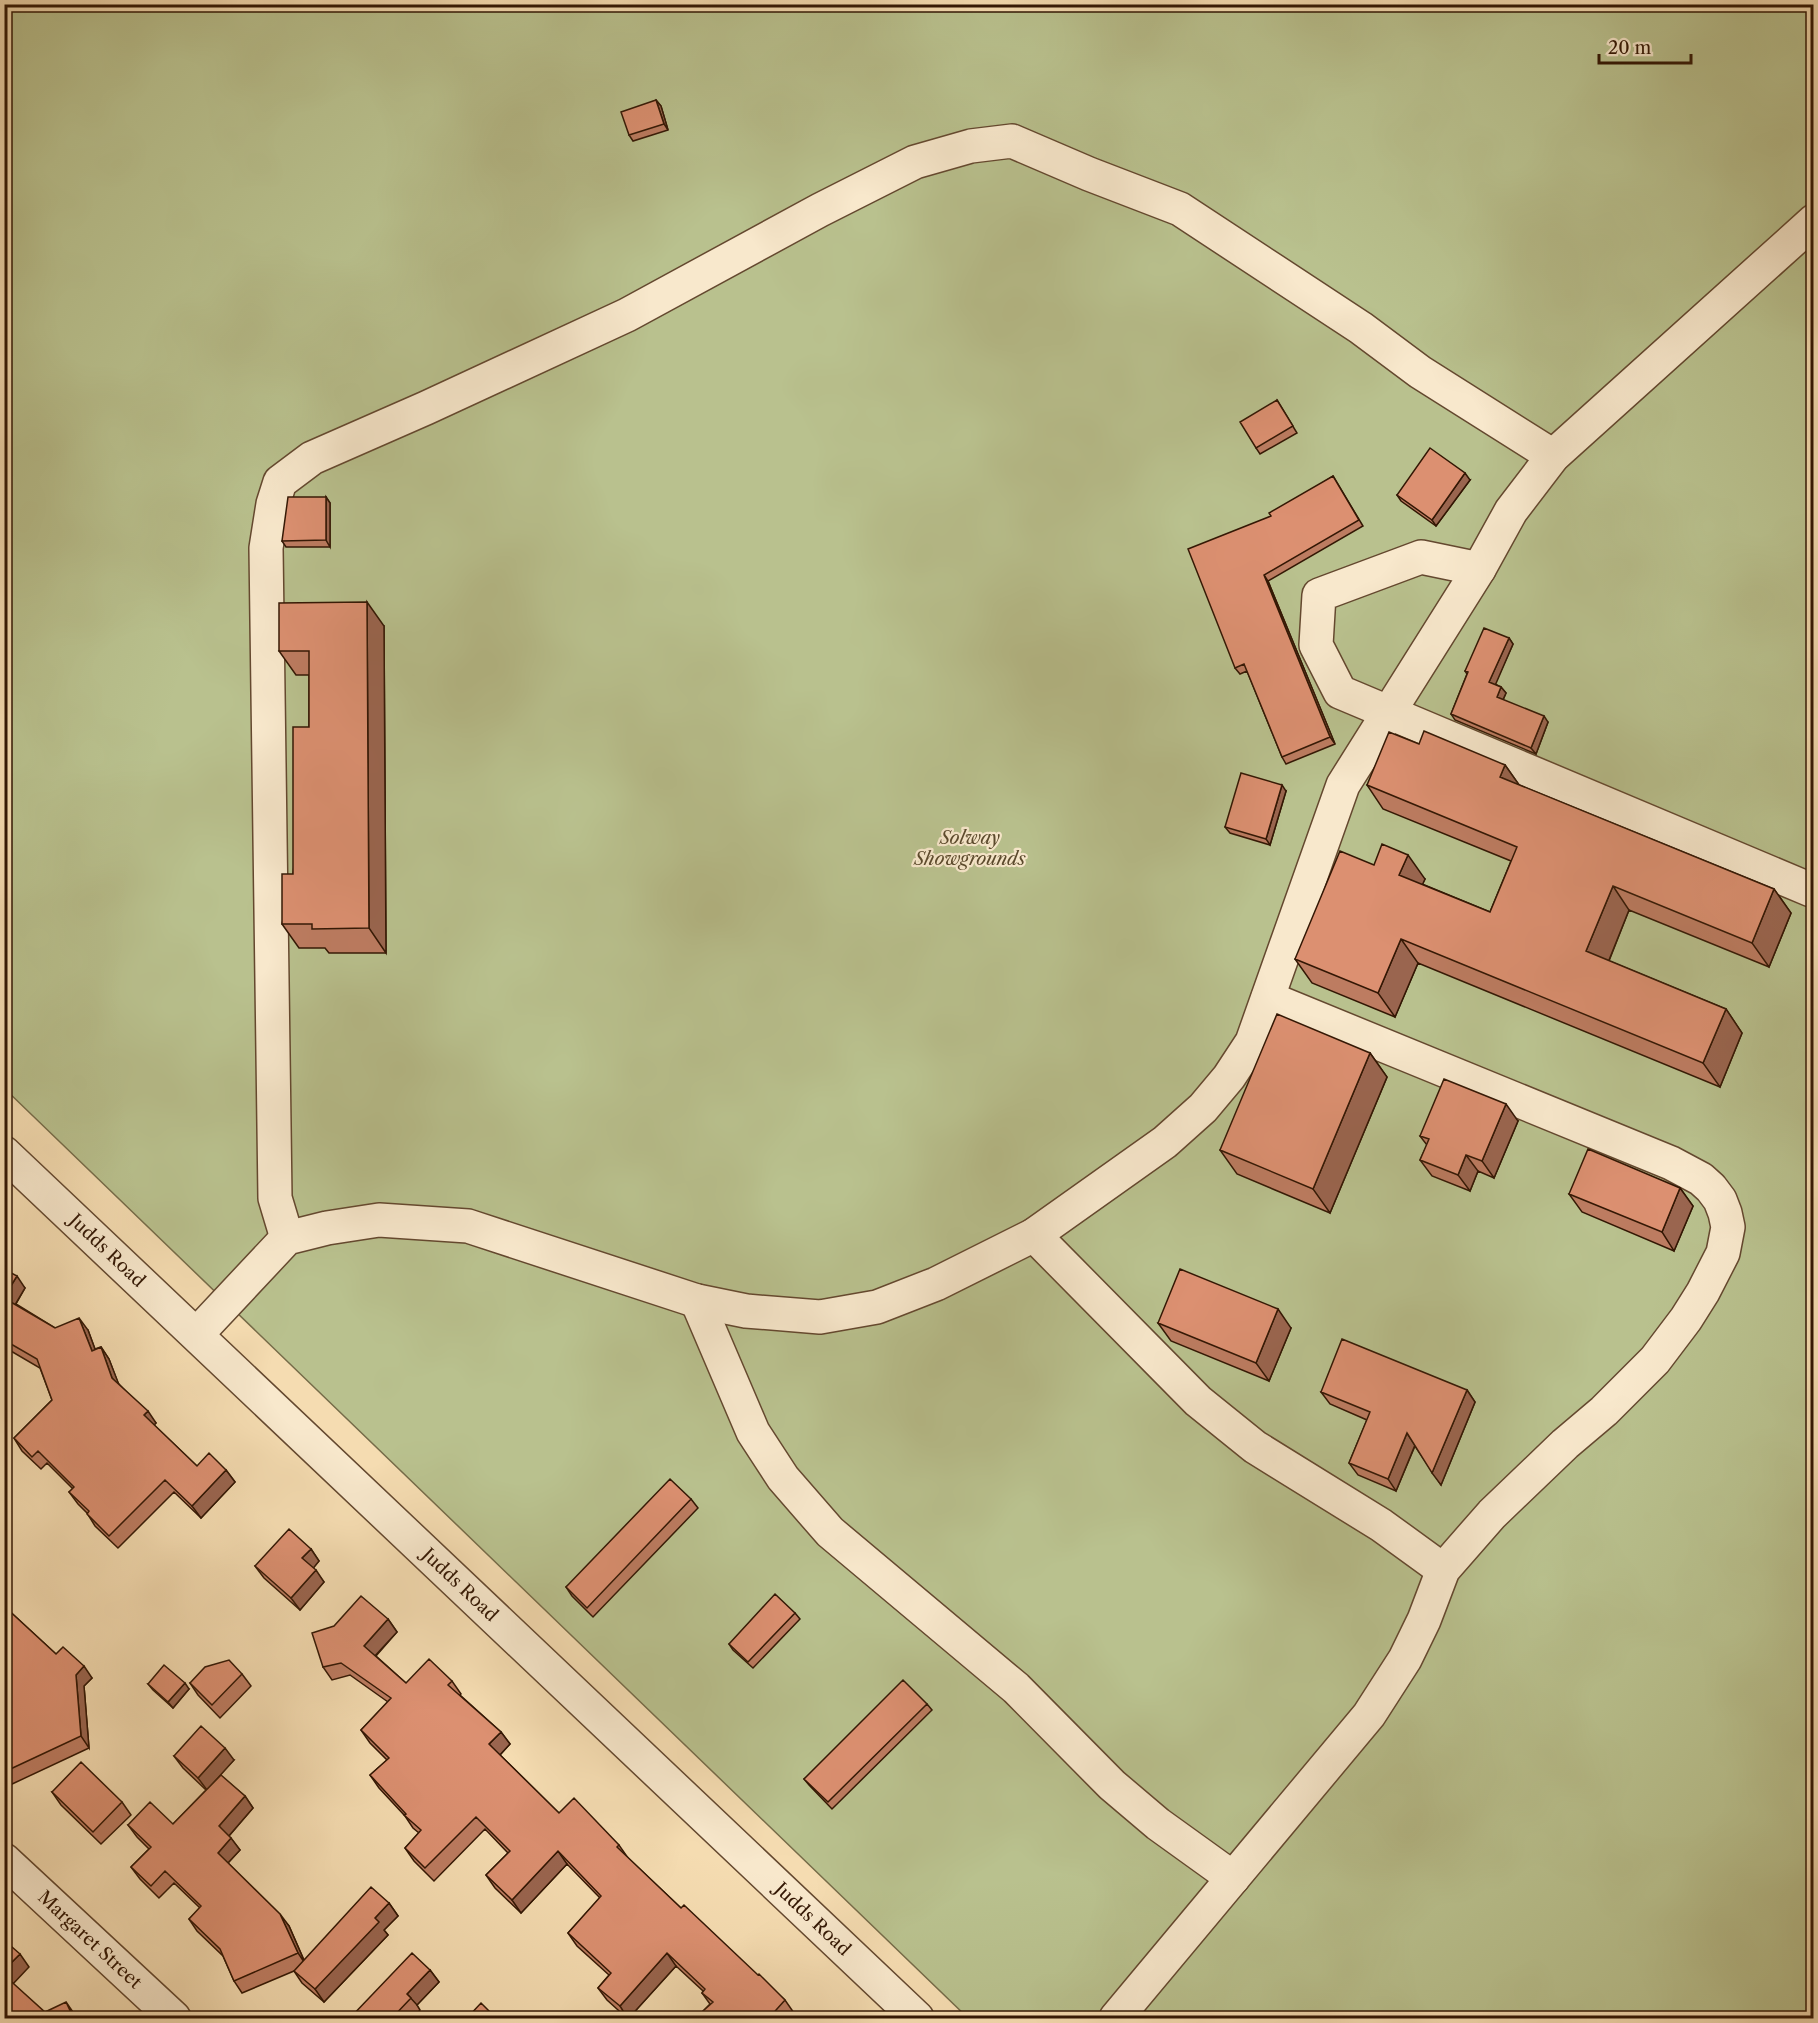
<svg xmlns="http://www.w3.org/2000/svg" width="1818" height="2023" font-family="'Libre Caslon Text',serif">
  <style>
    .green { fill: #b9c18e; stroke: #766c49; stroke-width: 1.5 }
    .lines { fill: none; stroke-linecap: round; stroke-linejoin: round }
    .minor-casing { stroke: #64482f; stroke-width: 36 }
    .minor { stroke: #f8e8cc; stroke-width: 33 }
    .wall { fill: #bd7c61; stroke: #331704; stroke-width: 1.5 }
    .shaded-wall { fill: #9a654f; stroke: #331704; stroke-width: 1.5 }
    .building { fill: #dc9071; stroke: #331704; stroke-width: 1.5 }
    .labels { text-anchor: middle; stroke-width: 4.5; stroke-linejoin: round; paint-order: stroke }
    .park-label { font-size: 18px; font-style: italic; fill: #5b4a2d; stroke: #f8e8cc }
    .street-label { font-size: 18px; fill: #331704; stroke: #f8e8cc }
  </style>
  <rect width="100%" height="100%" fill="#f5dcb1"/>
  <filter id="stains"><feTurbulence type="fractalNoise" baseFrequency=".00333" numOctaves="4"/><feColorMatrix values="0 0 0 0 .2 0 0 0 0 .09 0 0 0 0 .02 0 0 0 .5 -.17"/></filter>
  <radialGradient id="worn" r=".72"><stop offset=".6" stop-color="#630" stop-opacity="0"/><stop offset="1" stop-color="#630" stop-opacity=".3"/></radialGradient>
  <path class="green" d="M4 5H1813V2018H968L5 1089Z"/>
  <g class="lines">
    <defs>
      <g id="minor">
        <path d="M1479 569 1421 557 1319 595 1316 645 1340 692 1811 890"/>
        <path id="s1" d="M4 1153 917 2018"/>
        <path d="M1034 1235 1198 1401 1255 1447 1381 1525 1443 1570"/>
        <path d="M287 1238 275 1198 266 548 273 504 280 482 312 458 426 408 627 315 820 210 915 162 971 146 1012 141 1089 174 1180 209 1361 328 1420 372 1553 456"/>
        <path d="M697 1301 753 1432 783 1478 830 1532 1016 1688 1112 1785 1158 1824 1233 1878"/>
        <path d="M197 1334 287 1238 327 1228 379 1220 468 1226 697 1301 746 1311 820 1317 877 1307 936 1284 1034 1235 1165 1142 1203 1108 1229 1077 1252 1042 1343 785 1479 569 1511 511 1553 456 1814 221"/>
        <path id="s2" d="M4 1860 174 2018"/>
        <path d="M1116 2018 1369 1715 1405 1659 1424 1620 1443 1570 1492 1514 1565 1444 1604 1411 1655 1360 1686 1319 1703 1292 1723 1253 1728 1227 1725 1213 1720 1200 1711 1188 1701 1179 1671 1163 1268 998"/>
      </g>
    </defs>
    <use href="#minor" class="minor-casing"/>
    <use href="#minor" class="minor"/>
  </g>
  <path class="wall" d="M656 100 661 106 668 130 633 141 629 135Z
    M1277 400 1297 433 1260 454 1256 448Z
    M1333 476 1363 526 1268 581 1335 744 1286 764 1282 757 1247 671 1240 674 1235 668 1271 516Z
    M1470 480 1436 526 1401 501 1397 495Z
    M326 497 330 503V547H286L282 541Z
    M384 626 386 953H329L325 948H299L282 924 293 874 309 727V675H296L279 651Z
    M1509 638 1513 644 1495 684 1501 687 1506 693 1503 700 1548 722 1536 754 1455 720 1451 714 1467 674 1465 671Z
    M1419 744 1505 765 1519 785 1774 889 1791 913 1769 967 1629 910 1609 961 1726 1009 1742 1033 1720 1087 1418 963 1395 1017 1312 983 1295 959 1374 865 1425 879 1422 884 1490 912 1511 861 1383 809 1367 785Z
    M1286 791 1270 845 1230 833 1225 827Z
    M1370 1053 1387 1077 1330 1213 1237 1174 1220 1150Z
    M1518 1121 1494 1178 1478 1171 1470 1191 1432 1176 1420 1160 1427 1145 1420 1136Z
    M1680 1188 1693 1206 1674 1251 1582 1212 1569 1194Z
    M4 1269 25 1288 16 1304 55 1328 88 1330 95 1349 101 1347 109 1359 118 1383 156 1423 154 1425 197 1466 226 1470 235 1482 201 1518 174 1492 118 1548 95 1526 87 1513 78 1504 69 1492 73 1489 47 1463 41 1469 22 1451 14 1438 52 1400 40 1368 4 1347Z
    M1158 1323 1291 1328 1269 1381 1171 1341Z
    M1467 1390 1475 1402 1441 1485 1415 1446 1396 1491 1358 1475 1349 1463 1367 1420 1330 1404 1321 1392Z
    M691 1499 698 1508 593 1617 572 1596 566 1587Z
    M311 1549 319 1561 313 1568 324 1582 300 1610 264 1578 255 1566Z
    M4 1606 56 1654 92 1678 84 1686 89 1748 10 1785 4 1777Z
    M795 1613 800 1619 753 1668 733 1650 729 1644Z
    M388 1619 397 1632 376 1656 406 1683 452 1681 461 1694 460 1695 501 1732 510 1744 500 1755 559 1813 619 1845 628 1858 681 1908 785 2000 794 2013 789 2019H708L703 2011 710 2004 702 1993 703 1991 676 1966 628 2019 607 2000 598 1988 609 1975 577 1946 568 1933 600 1898 567 1864 521 1913 495 1888 486 1875 508 1853 485 1829 434 1881 414 1861 405 1848 419 1833 413 1828 405 1816 379 1788 370 1775 387 1760 370 1743 361 1730 388 1702 350 1675 332 1680 323 1667Z
    M242 1674 251 1686 220 1718 198 1695 190 1683Z
    M148 1684 189 1689 173 1708 153 1690Z
    M927 1704 932 1710 832 1809 809 1785 804 1779Z
    M174 1756 234 1760 220 1775 245 1796 253 1808 229 1836 240 1850 228 1863 289 1926 304 1960 389 1903 398 1916 384 1930 388 1935 324 2002 302 1983 294 1971 242 1993 234 1981 223 1956 197 1931 189 1919 200 1908 174 1883 159 1898 140 1879 131 1867 149 1849 137 1837 128 1825 173 1824 206 1790 183 1768Z
    M52 1792 122 1802 131 1815 101 1844 61 1805Z
    M430 1970 439 1982 417 2005 420 2010 412 2019H349Z"/>
  <path class="shaded-wall" d="M656 100 661 106 668 130 664 124Z
    M1465 473 1470 480 1436 526 1432 520Z
    M326 497 330 503V547L326 540Z
    M1264 575 1268 581 1335 744 1330 737Z
    M367 602 384 626 386 953 369 928Z
    M1509 638 1513 644 1494 688 1489 682Z
    M1501 687 1506 693 1501 704 1497 697Z
    M1544 716 1548 722 1536 754 1531 748Z
    M1505 765 1522 789 1500 777Z
    M1282 785 1286 791 1270 845 1266 839Z
    M1408 855 1425 879 1416 899 1399 875Z
    M1613 886 1629 910 1603 975 1586 951Z
    M1774 889 1791 913 1769 967 1752 943Z
    M1401 939 1418 963 1395 1017 1378 993Z
    M1726 1009 1742 1033 1720 1087 1703 1063Z
    M1370 1053 1387 1077 1330 1213 1313 1189Z
    M1506 1104 1518 1121 1494 1178 1482 1161Z
    M1466 1155 1478 1171 1470 1191 1458 1175Z
    M1680 1188 1693 1206 1674 1251 1662 1232Z
    M17 1276 25 1288 12 1310 4 1298V1297Z
    M1278 1309 1291 1328 1269 1381 1256 1363Z
    M79 1318 88 1330 100 1363 92 1351Z
    M101 1347 109 1359 121 1390 112 1378Z
    M1467 1390 1475 1402 1441 1485 1432 1473Z
    M148 1411 156 1423 152 1427 144 1415Z
    M1407 1433 1415 1445 1396 1491 1388 1479Z
    M226 1470 235 1482 201 1518 192 1506Z
    M311 1549 319 1561 311 1571 302 1558Z
    M316 1570 324 1582 300 1610 291 1598Z
    M388 1619 397 1632 373 1658 364 1646Z
    M84 1666 92 1678 84 1686 89 1748 81 1736 76 1675Z
    M185 1683 189 1689 173 1708 168 1702Z
    M501 1732 510 1744 498 1757 489 1744Z
    M225 1748 234 1760 207 1790 198 1778Z
    M245 1796 253 1808 227 1838 219 1826Z
    M231 1838 240 1850 226 1865 218 1853Z
    M558 1851 567 1864 521 1913 512 1900Z
    M389 1903 398 1916 384 1930 388 1935 324 2002 315 1989 375 1918Z
    M280 1914 289 1926 306 1965 298 1953Z
    M667 1953 676 1966 628 2019 620 2006Z
    M20 1954 29 1967 11 1986 4 1977V1970Z
    M430 1970 439 1982 417 2005 407 1994Z
    M66 2002 75 2015 77 2019H74Z"/>
  <path class="building" d="M656 100 664 124 629 135 621 112Z
    M1277 400 1293 426 1256 448 1240 422Z
    M1430 448 1465 473 1432 520 1397 495Z
    M1333 476 1359 520 1264 575 1330 737 1282 757 1244 664 1235 668 1188 549 1271 516 1269 513Z
    M288 497H326V540L282 541Z
    M367 602 369 928 312 929V924H282V874H293V727H309V651H279V603Z
    M1484 628 1509 638 1489 682 1501 687 1497 697 1544 716 1531 748 1451 714 1468 672 1465 671Z
    M1424 731 1505 765 1500 777 1774 889 1752 943 1613 886 1586 951 1726 1009 1703 1063 1401 939 1378 993 1295 959 1340 851 1374 865 1382 844 1408 855 1399 875 1490 912 1517 847 1367 785 1389 732 1419 744Z
    M1241 773 1282 785 1266 839 1225 827Z
    M1277 1014 1370 1053 1313 1189 1220 1150Z
    M1444 1079 1506 1104 1482 1161 1466 1155 1458 1175 1420 1160 1429 1139 1420 1136Z
    M1588 1149 1680 1188 1662 1232 1569 1194Z
    M4 1269 17 1276 4 1297Z
    M1180 1269 1278 1309 1256 1363 1158 1323Z
    M4 1298 55 1328 79 1318 92 1351 101 1347 112 1378 148 1411 144 1415 197 1466 209 1453 226 1470 192 1506 165 1480 109 1536 87 1514 89 1511 69 1492 74 1487 38 1451 32 1457 14 1438 52 1400 37 1359 4 1340Z
    M1342 1339 1467 1390 1432 1473 1407 1433 1388 1479 1349 1463 1370 1412 1321 1392Z
    M670 1479 691 1499 587 1608 566 1587Z
    M289 1529 311 1549 302 1558 316 1570 291 1598 255 1566Z
    M775 1594 795 1613 748 1662 729 1644Z
    M361 1596 388 1619 364 1646 406 1683 429 1659 452 1681 448 1685 501 1732 489 1744 559 1813 574 1798 619 1845 617 1847 681 1908 684 1905 758 1975 759 1974 785 2000 768 2019H711L703 2011 713 2002 702 1993 705 1989 667 1953 620 2006 598 1988 611 1973 568 1933 601 1896 558 1851 512 1900 486 1875 510 1851 476 1817 425 1868 405 1848 421 1830 404 1815 406 1814 370 1775 389 1758 361 1730 391 1698 341 1663 323 1667 312 1633 334 1626Z
    M4 1606 56 1654 63 1647 84 1666 76 1675 81 1736 4 1772Z
    M229 1660 242 1674 212 1705 190 1683 205 1667Z
    M164 1665 185 1683 168 1702 148 1684Z
    M903 1680 927 1704 828 1802 804 1779Z
    M201 1726 225 1748 198 1778 174 1756Z
    M81 1762 122 1802 93 1832 52 1792Z
    M221 1775 245 1796 219 1826 231 1838 218 1853 280 1914 298 1953 234 1981 220 1949 189 1919 201 1906 165 1871 151 1886 131 1867 151 1847 128 1825 150 1802 173 1824Z
    M371 1887 389 1903 375 1918 379 1922 315 1989 294 1971Z
    M4 1940 20 1954 4 1970Z
    M412 1953 430 1970 407 1994 411 1998 391 2019H349Z
    M4 1975 45 2012 66 2002 74 2019H4Z
    M481 2003 497 2019H466Z"/>
  <g class="labels">
    <g class="park-label">
      <text x="970" y="844">Solway<tspan x="970" dy="21">Showgrounds</tspan></text>
    </g>
    <g class="street-label">
      <text dy="6" stroke="none"><textPath href="#s1" startOffset="142">Judds Road</textPath></text>
      <text dy="6" stroke="none"><textPath href="#s1" startOffset="628">Judds Road</textPath></text>
      <text dy="6" stroke="none"><textPath href="#s1" startOffset="1114">Judds Road</textPath></text>
      <text dy="6" stroke="none"><textPath href="#s2" startOffset="117">Margaret Street</textPath></text>
    </g>
  </g>
  <rect width="1818" height="2023" fill="none" stroke="#f5dcb1" stroke-width="24"/>
  <rect x="6" y="6" width="1806" height="2011" fill="none" stroke="#331704" stroke-width="3"/>
  <rect x="12" y="12" width="1794" height="1999" fill="none" stroke="#331704" stroke-width="1.5"/>
  <path d="M1599 54v9h92v-9" fill="none" stroke="#331704" stroke-width="3"/>
  <text x="1608" y="54" font-size="18" fill="#331704" stroke="#f8e8cc" stroke-width="4.5" paint-order="stroke">20 m</text>
  <rect width="100%" height="100%" filter="url(#stains)"/>
  <rect width="100%" height="100%" fill="url(#worn)"/>
</svg>
